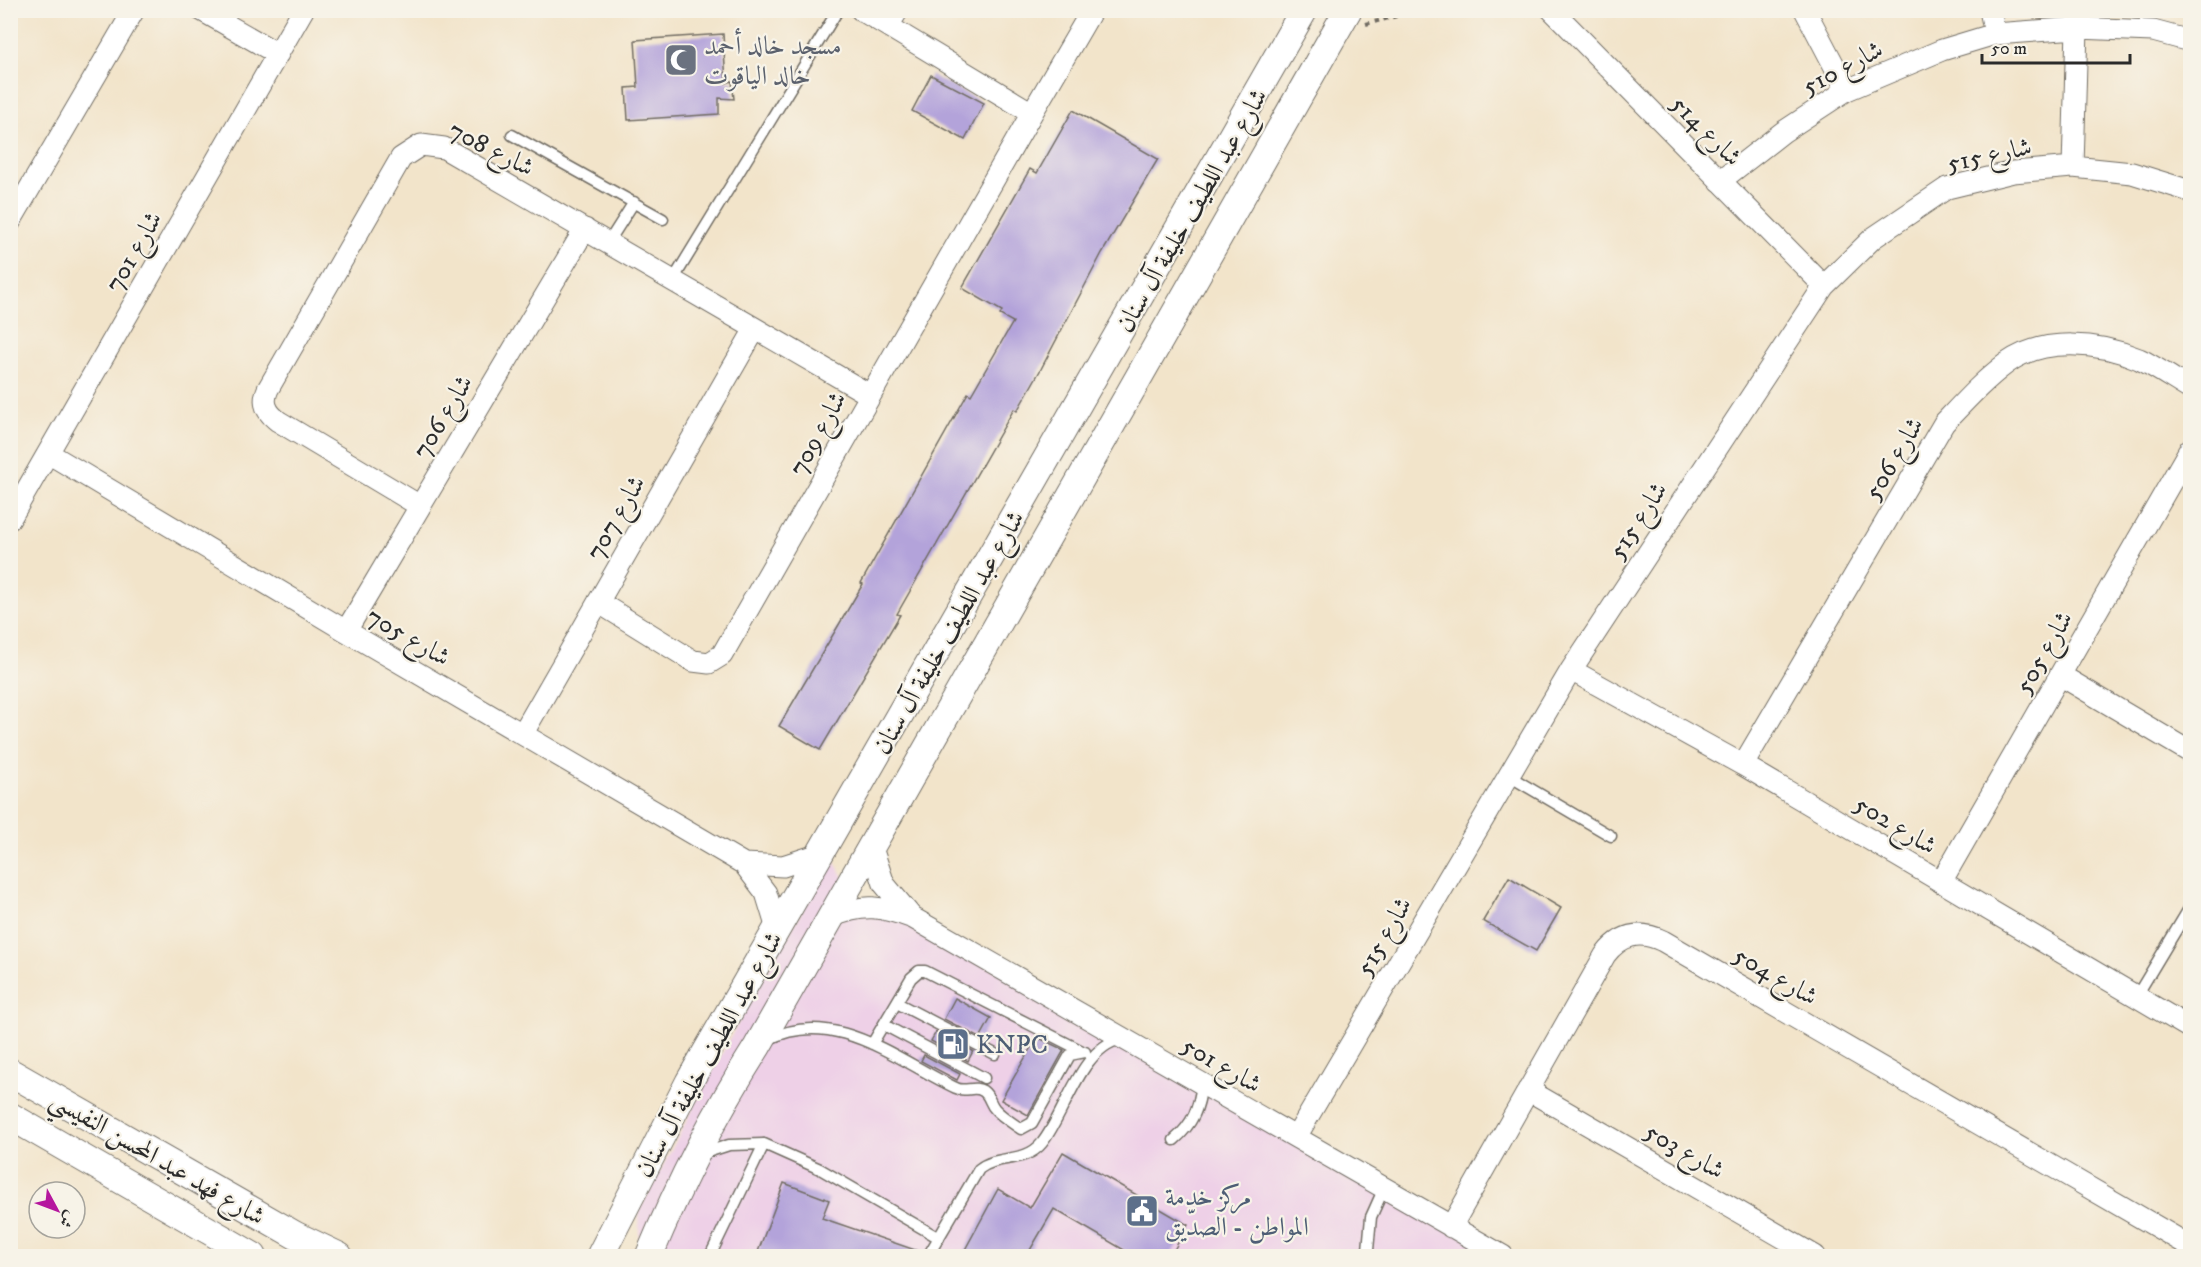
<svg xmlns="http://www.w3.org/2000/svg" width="2201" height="1267" font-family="'IM FELL DW Pica',Amiri,serif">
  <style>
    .built { fill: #eed0e7 }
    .building { fill: #b3a3da }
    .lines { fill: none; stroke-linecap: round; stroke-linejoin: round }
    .service-casing { stroke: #716c63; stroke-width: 13 }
    .minor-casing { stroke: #716c63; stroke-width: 23 }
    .tertiary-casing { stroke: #716c63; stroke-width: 29 }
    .path { stroke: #716c63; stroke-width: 4; stroke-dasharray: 4.5 4.5; stroke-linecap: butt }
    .service { stroke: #fff; stroke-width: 10 }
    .minor { stroke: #fff; stroke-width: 21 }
    .tertiary { stroke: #fff; stroke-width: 27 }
    .labels { text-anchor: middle; stroke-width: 4.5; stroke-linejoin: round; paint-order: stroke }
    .worship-label { font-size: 26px; fill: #5b616d; stroke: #f7f3e8; text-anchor: start }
    .street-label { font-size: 26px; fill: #2b2b2b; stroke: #f7f3e8 }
    .service-label { font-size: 26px; fill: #4e5e75; stroke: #f7f3e8; text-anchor: start }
  </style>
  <rect width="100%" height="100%" fill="#f7f3e8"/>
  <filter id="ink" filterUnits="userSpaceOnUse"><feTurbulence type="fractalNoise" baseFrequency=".0167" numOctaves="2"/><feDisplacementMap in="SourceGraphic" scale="12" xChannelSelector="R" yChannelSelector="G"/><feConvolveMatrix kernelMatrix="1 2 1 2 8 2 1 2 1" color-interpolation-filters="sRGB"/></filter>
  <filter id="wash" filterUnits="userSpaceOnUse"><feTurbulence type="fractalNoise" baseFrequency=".008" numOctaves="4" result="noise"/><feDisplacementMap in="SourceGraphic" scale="24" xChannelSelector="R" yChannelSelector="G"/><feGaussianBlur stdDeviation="1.35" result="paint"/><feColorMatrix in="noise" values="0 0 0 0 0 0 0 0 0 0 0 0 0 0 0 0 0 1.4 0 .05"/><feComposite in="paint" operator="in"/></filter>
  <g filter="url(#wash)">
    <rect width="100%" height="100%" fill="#f2e4ca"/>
    <path class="built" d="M832 859 865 907 885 908 1502 1256H639V1211L745 1010Z"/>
    <g id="blocks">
      <path class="building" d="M723 34 726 83 732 81 734 99 719 98V114L628 120 626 88 638 87 635 40Z
        M931 75 984 103 965 140 912 111Z
        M1073 110 1158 159 1102 253 1041 369 1017 411 1014 409 897 614 900 615 820 750 779 726 863 584 861 583 968 393 971 395 1013 322 1000 315 1002 311 962 288 1030 169 1037 173Z
        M1509 877 1561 908 1536 951 1483 921Z
        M955 998 991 1018 980 1038 944 1019Z
        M936 1032 973 1051 968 1061 931 1041Z
        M1037 1037 1064 1050 1028 1115 1001 1100Z
        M924 1055 960 1074 957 1080 921 1061Z
        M1063 1152 1188 1225 1170 1257H1136L1054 1209 1026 1257H961L998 1189 1030 1208Z
        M784 1183 829 1200 822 1218 921 1252V1257H756Z"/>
    </g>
  </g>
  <g filter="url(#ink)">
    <use href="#blocks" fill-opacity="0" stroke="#716c63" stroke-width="1.5"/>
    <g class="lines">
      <defs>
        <path id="service" d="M512 135 663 219
          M608 243 634 202
          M673 280 838 10
          M1509 776 1611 836
          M2136 997 2190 907
          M897 1003 995 1054
          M884 1025 984 1078
          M767 1040C834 1005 898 1061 956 1088 965 1093 974 1085 983 1091 990 1096 990 1104 995 1109 1002 1117 1013 1123 1021 1129L1032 1123 1070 1055 1085 1052
          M872 1044 911 978 919 971H925L1084 1052
          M1174 1140C1193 1124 1199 1108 1202 1083
          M701 1154 729 1145 764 1144 820 1169 939 1238
          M1368 1250 1371 1217 1384 1188
          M710 1256 764 1144
          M928 1256 979 1169C998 1154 1025 1164 1042 1143 1066 1113 1080 1048 1121 1039"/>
        <path id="minor" d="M201 10 278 54
          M861 10 1032 113 1092 10
          M1552 10 1824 286
          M1805 10 1847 90
          M1990 10 1995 34
          M888 26 898 10
          M2073 167 2077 28
          M1720 181 1783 132 1847 90 1942 50 1995 34 2077 28 2153 31 2190 41
          M10 222 134 10
          M48 453 346 631 744 864 766 893 777 929
          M420 506 278 421C266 412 262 402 268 389L401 158 421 145 444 148 870 395
          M10 519 303 10
          M598 602 693 661 709 663 722 655 1032 113
          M346 631 585 229
          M1571 670 1743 765 2190 1028
          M2060 675 2190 752
          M523 733 755 329
          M1743 765 1944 423C1964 402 1984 380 2007 363 2043 337 2099 342 2139 359 2156 367 2173 379 2190 389
          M871 845 884 884 910 915
          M744 864 783 866 820 854
          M1941 882 2190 449
          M831 917C864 903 881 906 913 918L1503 1256
          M1528 1090 1815 1256
          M1296 1137 1571 670 1824 286 1873 238 1947 188 2013 172 2073 167 2132 173 2190 191
          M1451 1227 1605 955C1621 934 1640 930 1663 941L2190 1246"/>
        <path id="tertiary" d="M10 1072 295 1235 339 1256
          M10 1116 253 1256
          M600 1256 689 1082 1304 10
          M649 1256C679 1184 715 1113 757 1047L1348 10"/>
      </defs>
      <use href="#service" class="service-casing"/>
      <use href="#minor" class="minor-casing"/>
      <use href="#tertiary" class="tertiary-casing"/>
      <path class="path" d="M1366 24 1420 10"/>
      <use href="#service" class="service"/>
      <use href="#minor" class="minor"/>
      <use href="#tertiary" class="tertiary"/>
    </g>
  </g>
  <defs>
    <symbol id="mosque-square" viewBox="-11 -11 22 22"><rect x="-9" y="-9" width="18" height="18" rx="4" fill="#6b7280" stroke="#f7f3e8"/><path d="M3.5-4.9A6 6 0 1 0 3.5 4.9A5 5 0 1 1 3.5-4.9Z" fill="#fff"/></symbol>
    <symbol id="fuel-square" viewBox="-11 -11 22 22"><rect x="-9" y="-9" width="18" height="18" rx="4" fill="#5c6f8a" stroke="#f7f3e8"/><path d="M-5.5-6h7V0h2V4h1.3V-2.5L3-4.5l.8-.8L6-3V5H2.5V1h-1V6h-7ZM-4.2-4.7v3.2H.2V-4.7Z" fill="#fff"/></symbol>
    <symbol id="civic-square" viewBox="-11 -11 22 22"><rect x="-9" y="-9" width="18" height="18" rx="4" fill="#5c6f8a" stroke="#f7f3e8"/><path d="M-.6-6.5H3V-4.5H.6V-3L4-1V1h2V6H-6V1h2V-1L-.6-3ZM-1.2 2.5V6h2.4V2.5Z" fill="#fff"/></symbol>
  </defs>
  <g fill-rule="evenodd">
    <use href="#mosque-square" x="662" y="41" width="38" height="38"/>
    <use href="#fuel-square" x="934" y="1025" width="38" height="38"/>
    <use href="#civic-square" x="1123" y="1192" width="38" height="38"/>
  </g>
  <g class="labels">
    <g class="worship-label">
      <text x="704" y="54">مسجد خالد أحمد<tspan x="704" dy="30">خالد الياقوت</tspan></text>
    </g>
    <g class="street-label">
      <text transform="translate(1842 67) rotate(-28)" y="9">شارع 510</text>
      <text transform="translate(1707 130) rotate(45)" y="9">شارع 514</text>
      <text transform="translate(492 148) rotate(27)" y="9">شارع 708</text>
      <text transform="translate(1989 154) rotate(-12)" y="9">شارع 515</text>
      <text transform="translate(1191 210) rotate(-60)" y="9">شارع عبد اللطيف خليفة آل سنان</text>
      <text transform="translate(133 251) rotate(-60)" y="9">شارع 701</text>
      <text transform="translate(442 416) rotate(-59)" y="9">شارع 706</text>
      <text transform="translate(817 433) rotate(-61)" y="9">شارع 709</text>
      <text transform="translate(1893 458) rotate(-59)" y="9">شارع 506</text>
      <text transform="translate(615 517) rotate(-60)" y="9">شارع 707</text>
      <text transform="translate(1637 520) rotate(-57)" y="9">شارع 515</text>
      <text transform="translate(948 632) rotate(-60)" y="9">شارع عبد اللطيف خليفة آل سنان</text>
      <text transform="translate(409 636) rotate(30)" y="9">شارع 705</text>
      <text transform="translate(2043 652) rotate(-60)" y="9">شارع 505</text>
      <text transform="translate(1896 824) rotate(31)" y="9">شارع 502</text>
      <text transform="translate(1383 936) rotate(-60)" y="9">شارع 515</text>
      <text transform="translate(1776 975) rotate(30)" y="9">شارع 504</text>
      <text transform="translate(708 1054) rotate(-61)" y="9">شارع عبد اللطيف خليفة آل سنان</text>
      <text transform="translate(1222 1064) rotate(30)" y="9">شارع 501</text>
      <text transform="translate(1685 1150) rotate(30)" y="9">شارع 503</text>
      <text transform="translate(158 1157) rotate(30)" y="9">شارع فهد عبد المحسن النفيسي</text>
    </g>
    <g class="service-label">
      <text x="976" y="1053">KNPC</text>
      <text x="1165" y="1205">مركز خدمة<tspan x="1165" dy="30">المواطن - الصدّيق</tspan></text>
    </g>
  </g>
  <rect width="2201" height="1267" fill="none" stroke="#f7f3e8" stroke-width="36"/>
  <g transform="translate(57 1210) rotate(131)"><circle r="28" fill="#f7f3e8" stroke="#a5a39c" stroke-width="1.5"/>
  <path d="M0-4.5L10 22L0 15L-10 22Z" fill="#b5179e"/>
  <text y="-9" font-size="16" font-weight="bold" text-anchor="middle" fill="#2b2b2b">ش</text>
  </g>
  <path d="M1982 54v9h148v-9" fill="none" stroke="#2b2b2b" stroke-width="3"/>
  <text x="1991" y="54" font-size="18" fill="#2b2b2b" stroke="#f7f3e8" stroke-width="4.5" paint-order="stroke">50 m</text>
</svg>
